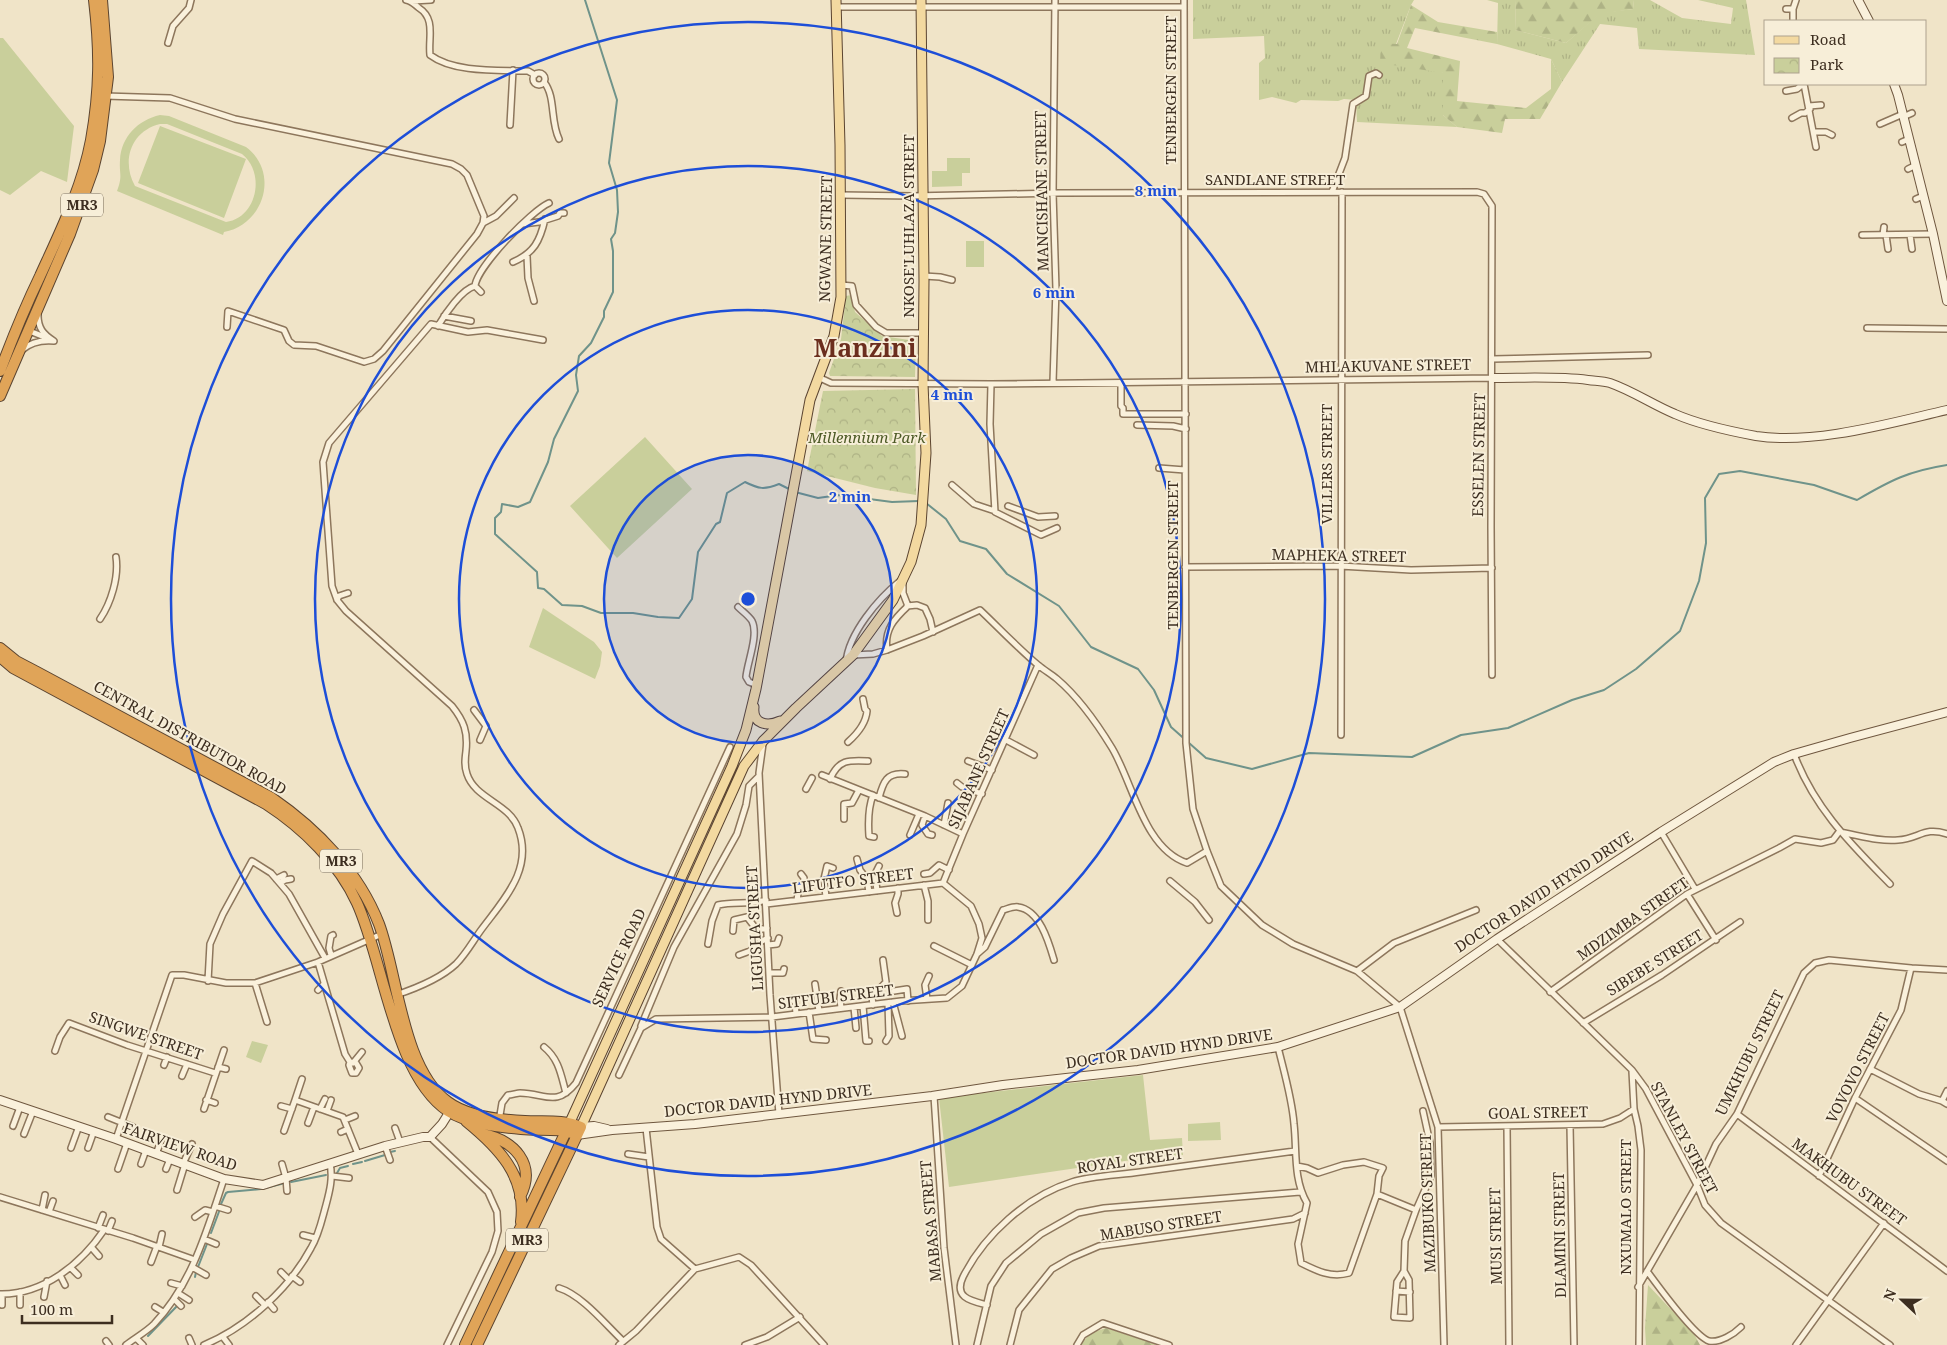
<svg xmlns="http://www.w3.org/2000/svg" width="1947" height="1345" font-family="'Noto Serif',serif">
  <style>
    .grass { fill: url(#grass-tufts) }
    .forest { fill: url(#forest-firs) }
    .park { fill: url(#park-crowns) }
    .garden { fill: #c9cf9b; fill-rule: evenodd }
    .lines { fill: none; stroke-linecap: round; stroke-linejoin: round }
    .stream { stroke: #6f938a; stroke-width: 2 }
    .street-casing { stroke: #8d765c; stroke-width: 8 }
    .secondary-casing { stroke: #6f573f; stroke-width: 10 }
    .primary-casing { stroke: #5b4430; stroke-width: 11 }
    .highway-casing { stroke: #5b4430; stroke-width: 12 }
    .street { stroke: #faf1dc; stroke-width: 5 }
    .secondary { stroke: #faf1dc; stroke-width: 8 }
    .primary { stroke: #f3d9a0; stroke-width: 9 }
    .highway { stroke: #e0a458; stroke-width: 10 }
    .ring { fill: none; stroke: #1d4ed8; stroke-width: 2.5 }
    .labels { text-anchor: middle; stroke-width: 4; stroke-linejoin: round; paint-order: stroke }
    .shield { fill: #f7eed8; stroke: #756857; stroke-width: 1 }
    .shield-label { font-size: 14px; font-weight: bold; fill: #3d2e20 }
    .street-label { font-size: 15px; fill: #3d2e20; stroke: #f7eed8 }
    .park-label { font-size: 15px; font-style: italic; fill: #4d5a26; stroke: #f7eed8 }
    .town-label { font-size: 25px; font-weight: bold; fill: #6b2e1e; stroke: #f7eed8 }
    .centre { fill: #1d4ed8; stroke: #f7eed8; stroke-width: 2.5 }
    .ring-label { font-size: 15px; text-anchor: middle; font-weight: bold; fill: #1d4ed8; stroke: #f7eed8; stroke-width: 4; stroke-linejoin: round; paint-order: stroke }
  </style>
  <defs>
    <pattern id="grass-tufts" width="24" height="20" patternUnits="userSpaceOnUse" patternTransform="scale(1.25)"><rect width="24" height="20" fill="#c9cf9b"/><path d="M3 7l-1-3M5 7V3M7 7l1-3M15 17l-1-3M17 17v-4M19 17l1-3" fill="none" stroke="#aeb285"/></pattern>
    <pattern id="forest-firs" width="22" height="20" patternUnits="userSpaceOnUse" patternTransform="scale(1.25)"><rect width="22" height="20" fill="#c9cf9b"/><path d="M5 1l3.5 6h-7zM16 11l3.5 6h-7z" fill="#aeb285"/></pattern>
    <pattern id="park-crowns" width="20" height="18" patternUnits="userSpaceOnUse" patternTransform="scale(1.25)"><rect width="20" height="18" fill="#c9cf9b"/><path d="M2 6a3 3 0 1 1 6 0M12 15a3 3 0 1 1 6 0" fill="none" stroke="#aeb285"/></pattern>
  </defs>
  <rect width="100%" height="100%" fill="#f0e4c8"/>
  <path class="grass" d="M1193 0H1414L1411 5 1396 44 1443 73V115L1457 127 1357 122 1356 100 1344 99 1338 101 1301 100 1296 103 1272 97 1259 100V63L1265 58 1264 36 1193 39Z
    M1487 0H1516L1515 30 1566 43 1600 13 1633 9 1634 0H1650L1682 18 1731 24 1733 8 1698 0H1746L1755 55 1639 49 1637 28 1600 24 1562 82 1551 59 1497 44 1498 3Z"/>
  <path class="forest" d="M1516 0H1634L1633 9 1600 14 1566 43 1515 30Z
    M1411 5 1438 22 1497 32V44L1415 28 1407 48 1460 61 1457 101 1526 108 1551 89V59L1562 82 1540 119H1505L1502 133 1457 127 1443 115V73L1380 63 1381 43 1397 44Z
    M1648 1285 1694 1334 1700 1345H1646L1645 1328Z
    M1106 1328 1158 1345H1080L1091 1333Z"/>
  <path class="park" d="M851 295 855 312 882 336 916 341 915 377 830 376 829 373 841 339 846 296Z
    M915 389 916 495 875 488 807 471 823 391Z"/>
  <path class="garden" d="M0 38H3L74 126 67 182 41 171 10 195 0 190Z
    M160 115 169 116 246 147C280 172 264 225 224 232L223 235 117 191C123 175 119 175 120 160 121 137 138 120 160 115ZM160 124H167L242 154C266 173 257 218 226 222L135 186C121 161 131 131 160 124Z
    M160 126 246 159 224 218 138 183Z
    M947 158H970V173H962V186L932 187V171H947Z
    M966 241H984V267H966Z
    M645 437 692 489 617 558 570 506Z
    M543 608 594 642 602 652 600 666 595 679 529 647Z
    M252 1041 268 1045 261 1063 246 1057Z
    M1143 1075 1150 1140 1182 1138 1183 1155 1152 1157 949 1187 939 1098Z
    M1220 1122 1221 1140 1188 1141V1124Z"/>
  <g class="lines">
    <path class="stream" d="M585 0 617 100 609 163 617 190 618 212 615 233 611 239 613 251V292L604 311V317L591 343 579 356 576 375 578 391 554 439 548 462 530 502 518 507 502 504 501 512 495 518V534L537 572 538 588 544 589 562 605 582 606 601 613H633L658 617 679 618 692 599 698 552 716 524 720 522 727 493 745 482C759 489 764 490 779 484L791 490
      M795 492 818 498 839 495 892 502 919 501
      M926 503 946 519 960 541 986 549 1007 574 1059 606 1091 647 1138 669 1154 690 1171 727 1206 758 1252 769 1309 753 1412 757 1461 735 1508 728 1572 700 1604 690 1636 669 1680 631 1699 581 1706 543 1705 498 1719 474 1740 471 1814 485 1857 500C1891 480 1909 471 1947 465
      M390 1152 395 1151
      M365 1161 385 1155
      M353 1164 362 1162
      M337 1173 340 1168 348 1166
      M291 1182 326 1175
      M221 1204 226 1193 228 1192 261 1189 285 1183
      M211 1233 220 1209
      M198 1267 207 1244
      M195 1277 196 1272
      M148 1336 178 1305"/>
    <defs>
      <path id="street" d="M406 0C412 1 414 4 419 8 436 19 428 38 430 55 454 73 499 70 528 71L535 75
        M1184 0 1186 743 1193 809 1207 851 1221 886 1262 925 1293 944 1357 971 1400 1007 1438 1127 1444 1345
        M412 1 431 0
        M836 7H1184
        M1786 9H1793
        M1793 21V9L1796 0
        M168 43 173 26 189 8 191 0
        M533 79a6 6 0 1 1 12 0a6 6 0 1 1-12 0Z
        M544 82C556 97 550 121 559 139
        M1804 84 1816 147
        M1786 91 1797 89 1803 84
        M105 96 170 98 235 119 452 164 461 169 467 175 484 216 483 223 477 234 383 351 374 359 364 362 316 346 294 345 289 341 284 330 228 311 227 327
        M1809 106 1821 105
        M1903 117 1912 113
        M1792 118 1801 113H1805L1810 109
        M1880 124 1903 114
        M510 125 513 70
        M1814 132H1826L1832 135
        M1902 142 1909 139
        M1908 169 1916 165
        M1332 192 1345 158 1353 104 1366 96 1369 76 1376 73 1379 75
        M841 195 912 196 1059 193 1477 192 1484 194 1492 206 1491 527 1492 675
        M1916 199 1923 196
        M483 223 496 216 514 198
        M523 224 539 222 558 216 560 213H564
        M1862 235 1933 234
        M1883 235 1884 227
        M1886 235 1888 249
        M1910 235 1912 249
        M527 256 528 278 534 301
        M513 262C534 253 540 241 545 219
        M924 276 940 277 952 280
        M841 285 852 286 856 305 876 327 886 333H924
        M475 286C477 267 531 211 549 203
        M444 316 471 321
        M438 326C445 314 462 289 475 286L481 292
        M1867 328 1947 329
        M27 330 47 338
        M22 350C31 342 42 340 54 341 43 334 38 328 38 315
        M1493 359 1648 355
        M818 377 831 383 991 384 1493 378
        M1053 382 1056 289 1053 193 1055 0
        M1121 383V406L1123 408V414H1186
        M991 384 990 424 995 512 1041 535 1057 528
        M1137 425 1173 426 1186 429
        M1159 468 1185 470
        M952 485 974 504 995 511
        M1008 506 1038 517 1055 516
        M1185 567 1340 566 1411 570 1492 568
        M337 600 339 596 348 593
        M907 606 917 605 925 608 930 619 933 632
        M738 607C742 611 749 616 752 621 759 635 747 663 746 677L749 682 757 685
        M100 619C111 603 119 577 116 557
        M887 650C884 630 894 619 908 606L903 593V583
        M853 655 873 654 887 650 923 636 980 610C999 628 1018 648 1038 665 1044 670 1051 674 1057 679 1077 696 1098 725 1112 748 1133 783 1144 849 1187 863L1207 851
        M846 662C849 633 878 599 900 581
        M474 710 486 726 480 740
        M1341 735 1342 192
        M1006 740 1034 755
        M848 742C857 734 866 723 867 711L865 709 863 699
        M763 744 759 773 770 995 779 1114
        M1794 754C1814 808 1851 844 1890 884
        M968 761 992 770
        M822 775 925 816 963 834
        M830 779C839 759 849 760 868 761
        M957 783 962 787 982 794
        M806 789 812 778
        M873 795C868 808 868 822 869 836L874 837
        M879 798C883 782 887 772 905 774
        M925 816 922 825 928 834 932 835
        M844 819V804L852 803 859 790
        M944 825 948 803
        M1661 832 1695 889
        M910 835 919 814
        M857 859 860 870 867 879 869 892
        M924 874 930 873 939 865 949 870
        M276 879 284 875
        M1170 881 1195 902 1209 920
        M280 883 285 880 291 879
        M943 883 963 834 1038 665
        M924 885 928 901V920
        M877 891 875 874 879 866
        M1687 894 1716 940
        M826 897 824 879 827 866 833 868
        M797 900 799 887 804 886V878L801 874
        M766 904 943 883
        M897 913 895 903 898 894V888
        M733 931 734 920 747 917 757 930 767 928
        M1497 939 1632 1070 1646 1089 1697 1185 1705 1205 1721 1223 1890 1345
        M708 944 712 921 718 905C734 901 750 905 766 900
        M768 945 777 944 779 938
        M934 946 972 965
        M977 954 985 947 1003 910C1007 909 1014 906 1018 907 1040 910 1049 943 1054 960
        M331 955 329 948 331 936 333 935
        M739 955 750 951 758 943 768 938
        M318 962 345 1054 350 1062
        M1357 971 1394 943 1476 910
        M770 973H783L784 969
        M208 981 210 944 223 914 252 861 271 873 289 894 325 958
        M255 983 267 1022
        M815 984 819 1011
        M318 990 324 984
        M894 991 907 989 908 1001
        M1550 992 1687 894 1779 848 1795 839 1821 843 1833 840 1839 832C1858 835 1879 842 1898 840 1919 839 1924 826 1947 834
        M396 995C417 988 440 979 456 964 466 954 473 941 481 930 504 899 534 869 518 828 509 803 475 799 467 774 464 766 465 759 466 751 468 732 464 721 452 706L346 611 337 600 332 586 323 462 329 443 431 324 468 332 487 330 543 340
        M792 999 795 1002 796 1014
        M927 999 925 985 929 976
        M893 1002 902 1036
        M873 1005 872 997 886 982 883 960
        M863 1006 866 1041H869
        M854 1007 856 1028
        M841 1008 840 999 841 991
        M809 1012 813 1039 826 1040
        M1583 1023 1662 975 1740 922
        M641 1026 674 947 737 834 746 805 749 786 759 776
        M886 1041 889 1036 888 1003
        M544 1047C559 1059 561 1075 566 1093
        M1278 1047C1284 1072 1292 1098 1294 1124 1297 1151 1293 1179 1307 1203L1298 1244 1301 1263C1317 1271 1331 1278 1349 1273L1377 1194 1379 1176 1383 1168 1364 1162 1343 1165 1318 1173 1307 1168 1297 1166
        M55 1051 60 1037 69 1023 127 1045 215 1073
        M350 1062 356 1063 359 1068 356 1073H352L349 1065Z
        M353 1063 362 1052
        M164 1065 167 1057
        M218 1067 226 1069
        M1870 1069 1919 1094 1942 1101 1947 1104
        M1632 1071 1634 1109 1638 1126 1641 1150 1639 1345
        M619 1075 641 1028 656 1019 772 1017 901 1001 947 998 962 986 977 954 982 938 979 924 971 906 943 883
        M182 1076 187 1064
        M934 1096 944 1248 956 1345
        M1855 1098 1947 1161
        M206 1100 215 1103
        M295 1100 302 1079
        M1942 1101 1947 1091
        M281 1106 292 1109
        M204 1109 224 1050
        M320 1109 325 1099
        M327 1111 331 1100
        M1737 1114 1947 1271
        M108 1117 133 1127
        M345 1120 355 1116
        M499 1121 502 1103 508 1095C512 1095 517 1093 520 1093 545 1093 556 1108 576 1083L730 747
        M308 1123 314 1107
        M1570 1125 1574 1345
        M13 1126 20 1107
        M1507 1126 1509 1345
        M1438 1127 1603 1124 1620 1118 1634 1109
        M395 1128 400 1142
        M646 1128 657 1227 661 1239 695 1269
        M284 1131 295 1100 343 1117 358 1154
        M341 1132 348 1129
        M24 1134 33 1111
        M430 1137 488 1192 497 1212 498 1231 492 1252 447 1345
        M116 1139 172 975H184L226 983H255L318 962 382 934
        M385 1146 390 1160
        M71 1148 79 1126
        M88 1148 94 1131
        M156 1154 161 1141
        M628 1154 649 1157
        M141 1164 146 1150
        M183 1164 192 1144
        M282 1164 286 1178 287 1191
        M118 1169 127 1143
        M166 1169 170 1159
        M332 1176 349 1178
        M1819 1176 1855 1098 1901 1010 1911 968
        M177 1190 185 1164
        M1377 1194 1416 1210
        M0 1197 133 1238 195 1260
        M215 1206 228 1210
        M42 1210 45 1195
        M49 1212 53 1201
        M195 1217 205 1210 213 1212
        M98 1228 103 1215
        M108 1231 112 1221
        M303 1235 315 1238
        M204 1239 216 1244
        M159 1247 162 1234
        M92 1248 99 1256
        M151 1262 157 1246
        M192 1267 206 1275
        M71 1268 78 1275
        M1404 1271 1409 1280 1410 1318 1394 1317 1397 1282 1404 1271 1405 1241 1416 1210 1431 1176 1430 1143 1423 1111
        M1647 1271C1658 1286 1694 1336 1709 1341 1720 1343 1734 1334 1741 1327
        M281 1272 288 1279
        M60 1275 65 1285
        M292 1276 300 1282
        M171 1283 182 1286
        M1638 1287 1697 1185 1716 1144 1737 1114 1804 973 1815 963 1829 960 1911 968 1947 970
        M559 1288C582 1295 606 1325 623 1341
        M1396 1291 1410 1292
        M178 1293 189 1300
        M0 1294C43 1295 81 1264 104 1230
        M2 1294V1305
        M256 1296 265 1305
        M44 1297 47 1281
        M174 1299 181 1306
        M268 1302 274 1309
        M20 1305V1292
        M987 1305C972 1301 953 1298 963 1277 984 1235 1027 1196 1072 1182 1091 1176 1120 1175 1140 1172 1192 1165 1243 1158 1295 1151
        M155 1307 163 1312
        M223 1337 229 1345
        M136 1338 143 1345
        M189 1338 192 1345
        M106 1341 109 1345
        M126 1345C135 1338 146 1332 154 1324 192 1284 207 1230 224 1179
        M204 1345C247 1327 289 1289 311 1248 319 1235 322 1219 326 1205 330 1190 333 1178 330 1163
        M619 1345 636 1331 695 1269 739 1257 751 1265 824 1345
        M745 1345 767 1337 800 1317
        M977 1345 991 1286 1006 1263 1041 1234 1078 1213 1104 1208 1300 1192
        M1010 1345 1019 1310 1052 1269 1071 1258 1099 1246 1293 1219 1305 1213
        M1077 1345 1083 1335 1103 1323 1169 1345
        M1796 1345 1884 1223"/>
      <path id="secondary" d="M1858 0 1869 21
        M1894 84 1898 95 1933 234 1947 301
        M1493 378C1525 378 1556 376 1588 380 1595 381 1603 381 1610 383 1633 391 1653 405 1675 414 1700 425 1729 431 1756 436 1814 445 1890 423 1947 410
        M0 1100 116 1139 224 1179 263 1185 385 1146 423 1137H430L442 1124 452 1108
        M581 1127 594 1126 607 1129
        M577 1135 612 1130 695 1124 932 1096 1003 1085 1138 1070 1278 1047 1400 1007 1497 939 1661 832 1774 762 1794 754 1850 738 1947 712"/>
      <path id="primary" d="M754 707C752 724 767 727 780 721
        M570 1122 732 766 746 730 756 689 810 400 834 336 841 297 840 145 836 0
        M581 1127 744 766 763 741 796 708 853 655 893 600 911 562 921 525 926 453 923 384 924 281 921 0"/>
      <path id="highway" d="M0 371C12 339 25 307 40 276 60 232 82 188 91 140 100 89 100 51 94 0
        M0 396 70 234 93 170 100 141 108 77 102 0
        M0 648 16 661 37 672 272 798C317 829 359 872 379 924 398 975 402 1069 448 1102 468 1117 500 1120 525 1121 544 1122 563 1119 581 1127L477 1345
        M0 657 13 668 266 804C303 828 339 863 357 903 384 962 394 1075 448 1111 468 1124 498 1127 521 1129 540 1131 559 1127 577 1135
        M466 1121C498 1147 527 1176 521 1222
        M482 1134C514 1140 537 1164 520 1197
        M465 1345 569 1125"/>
    </defs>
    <use href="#street" class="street-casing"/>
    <use href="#secondary" class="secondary-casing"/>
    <use href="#primary" class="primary-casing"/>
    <use href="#highway" class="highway-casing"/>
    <use href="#street" class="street"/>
    <use href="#secondary" class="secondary"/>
    <use href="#primary" class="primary"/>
    <use href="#highway" class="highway"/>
  </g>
  <circle cx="748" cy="599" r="144" fill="#1d4ed8" fill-opacity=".12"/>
  <g class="ring">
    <circle cx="748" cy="599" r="144"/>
    <circle cx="748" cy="599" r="289"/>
    <circle cx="748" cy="599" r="433"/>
    <circle cx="748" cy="599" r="577"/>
  </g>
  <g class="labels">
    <g class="shield">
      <rect x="61" y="193.5" width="42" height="23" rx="4"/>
      <rect x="320" y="849.5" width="42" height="23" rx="4"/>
      <rect x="506" y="1228.5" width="42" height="23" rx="4"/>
    </g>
    <g class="shield-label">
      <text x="82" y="210">MR3</text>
      <text x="341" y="866">MR3</text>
      <text x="527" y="1245">MR3</text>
    </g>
    <g class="street-label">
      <text transform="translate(1171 90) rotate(-90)" y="5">TENBERGEN STREET</text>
      <text x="1275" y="185">SANDLANE STREET</text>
      <text transform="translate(1042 191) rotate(-91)" y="5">MANCISHANE STREET</text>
      <text transform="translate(909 226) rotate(-90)" y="5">NKOSE'LUHLAZA STREET</text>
      <text transform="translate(826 239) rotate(-89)" y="5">NGWANE STREET</text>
      <text transform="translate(1388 366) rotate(-1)" y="5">MHLAKUVANE STREET</text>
      <text transform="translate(1479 455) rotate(-89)" y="5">ESSELEN STREET</text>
      <text transform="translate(1327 464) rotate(-90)" y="5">VILLERS STREET</text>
      <text transform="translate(1173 555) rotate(-90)" y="5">TENBERGEN STREET</text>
      <text transform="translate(1339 556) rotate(1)" y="5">MAPHEKA STREET</text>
      <text transform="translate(190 738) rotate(29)" y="5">CENTRAL DISTRIBUTOR ROAD</text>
      <text transform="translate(979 769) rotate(-66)" y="5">SIJABANE STREET</text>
      <text transform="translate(853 881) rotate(-7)" y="5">LIFUTFO STREET</text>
      <text transform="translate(1544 892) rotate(-33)" y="5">DOCTOR DAVID HYND DRIVE</text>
      <text transform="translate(1633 919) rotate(-35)" y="5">MDZIMBA STREET</text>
      <text transform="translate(755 928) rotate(-93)" y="5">LIGUSHA STREET</text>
      <text transform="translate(619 958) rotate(-65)" y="5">SERVICE ROAD</text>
      <text transform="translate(1655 963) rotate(-32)" y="5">SIBEBE STREET</text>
      <text transform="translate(836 997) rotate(-7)" y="5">SITFUBI STREET</text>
      <text transform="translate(146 1036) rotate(19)" y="5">SINGWE STREET</text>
      <text transform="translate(1169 1049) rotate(-8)" y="5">DOCTOR DAVID HYND DRIVE</text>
      <text transform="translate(1750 1053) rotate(-64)" y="5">UMKHUBU STREET</text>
      <text transform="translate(1858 1068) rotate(-63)" y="5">VOVOVO STREET</text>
      <text transform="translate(768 1101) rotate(-6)" y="5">DOCTOR DAVID HYND DRIVE</text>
      <text transform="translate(1538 1113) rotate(-1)" y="5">GOAL STREET</text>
      <text transform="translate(1684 1138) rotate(62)" y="5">STANLEY STREET</text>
      <text transform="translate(180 1147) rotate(19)" y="5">FAIRVIEW ROAD</text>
      <text transform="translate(1130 1161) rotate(-8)" y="5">ROYAL STREET</text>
      <text transform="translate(1849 1182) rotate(36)" y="5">MAKHUBU STREET</text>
      <text transform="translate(1428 1203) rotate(-92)" y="5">MAZIBUKO STREET</text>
      <text transform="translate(1626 1207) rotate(-90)" y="5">NXUMALO STREET</text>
      <text transform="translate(931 1221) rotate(-95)" y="5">MABASA STREET</text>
      <text transform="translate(1161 1226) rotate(-9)" y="5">MABUSO STREET</text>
      <text transform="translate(1560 1235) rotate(-91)" y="5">DLAMINI STREET</text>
      <text transform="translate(1496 1236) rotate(-91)" y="5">MUSI STREET</text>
    </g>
    <g class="park-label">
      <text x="867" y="443">Millennium Park</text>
    </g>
    <g class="town-label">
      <text x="865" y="357">Manzini</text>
    </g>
  </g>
  <circle cx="748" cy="599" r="8" class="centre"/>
  <g class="ring-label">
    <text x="1156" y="196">8 min</text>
    <text x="1054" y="298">6 min</text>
    <text x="952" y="400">4 min</text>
    <text x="850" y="502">2 min</text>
  </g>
  <rect x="1764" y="20" width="162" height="65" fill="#f7eed8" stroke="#ada18e"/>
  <rect x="1774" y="36" width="25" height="8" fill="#f3d9a0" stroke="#ada18e"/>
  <text x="1810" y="45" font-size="15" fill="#3d2e20">Road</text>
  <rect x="1774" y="58" width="25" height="15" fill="url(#park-crowns)" stroke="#ada18e"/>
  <text x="1810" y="70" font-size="15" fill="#3d2e20">Park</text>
  <g transform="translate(1902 1300) rotate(292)" stroke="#f7eed8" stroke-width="4" paint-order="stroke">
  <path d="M0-4L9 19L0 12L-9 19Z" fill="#3d2e20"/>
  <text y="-8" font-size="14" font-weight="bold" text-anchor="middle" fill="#3d2e20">N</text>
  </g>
  <path d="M22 1315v8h90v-8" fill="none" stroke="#3d2e20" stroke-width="2.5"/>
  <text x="30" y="1315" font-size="15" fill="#3d2e20" stroke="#f7eed8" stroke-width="4" paint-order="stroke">100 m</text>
</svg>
